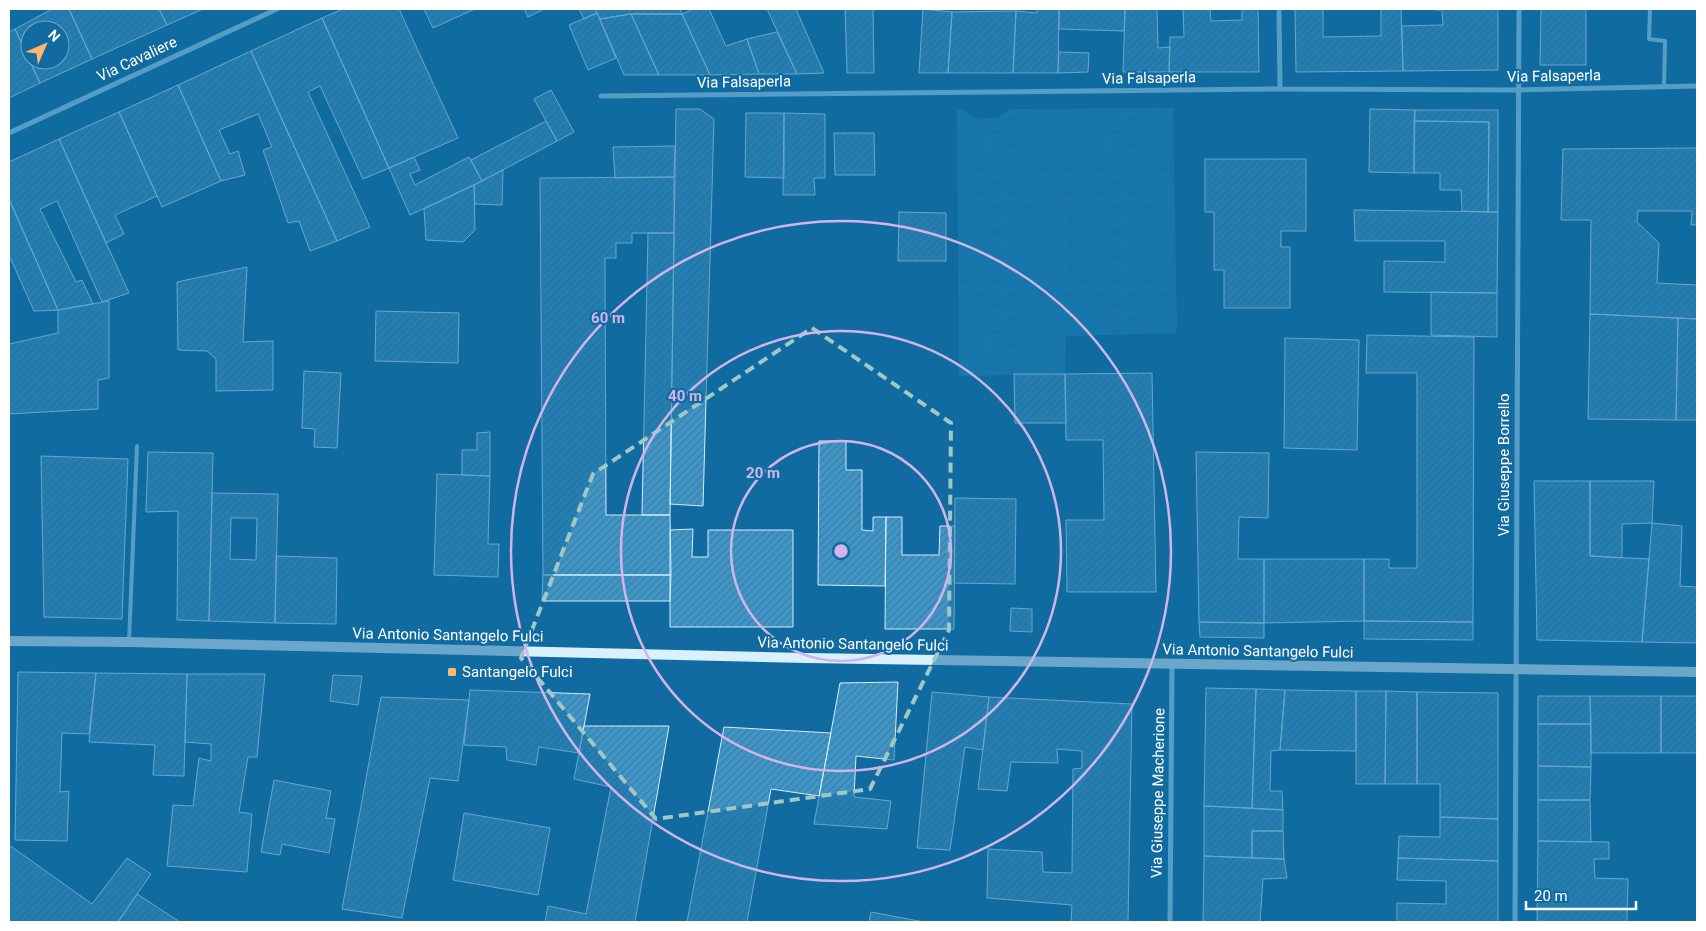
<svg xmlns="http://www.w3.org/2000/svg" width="1706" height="931" font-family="Roboto,sans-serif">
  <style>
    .grass { fill: url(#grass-tufts) }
    .building { fill: url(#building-hatch); stroke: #d2eefe; fill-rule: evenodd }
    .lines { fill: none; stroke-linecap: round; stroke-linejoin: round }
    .lane { stroke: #a9daf5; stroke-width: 4 }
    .street { stroke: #a9daf5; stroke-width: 5 }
    .secondary { stroke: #d9f0fe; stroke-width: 10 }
    .marked { fill: none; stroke: #9fc8c5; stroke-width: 4; stroke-dasharray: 10 6; stroke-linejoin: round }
    .ring { fill: none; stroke: #d1b5e9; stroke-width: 2.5 }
    .poi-dot { fill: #ffb86d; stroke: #116ba0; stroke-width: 2 }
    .labels { text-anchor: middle; stroke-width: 4.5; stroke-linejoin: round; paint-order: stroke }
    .street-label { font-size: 15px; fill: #fff; stroke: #116ba0 }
    .poi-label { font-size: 15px; fill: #fff; stroke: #116ba0; text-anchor: start }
    .centre { fill: #d1b5e9; stroke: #116ba0; stroke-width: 2.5 }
    .ring-label { font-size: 15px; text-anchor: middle; font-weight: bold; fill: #d1b5e9; stroke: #116ba0; stroke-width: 4.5; stroke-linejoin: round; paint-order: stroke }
  </style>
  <defs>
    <pattern id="grass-tufts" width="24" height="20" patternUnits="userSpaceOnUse" patternTransform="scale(1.25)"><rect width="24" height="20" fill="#2085bd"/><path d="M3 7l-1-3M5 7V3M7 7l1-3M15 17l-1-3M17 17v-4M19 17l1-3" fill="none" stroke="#326e90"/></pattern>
    <pattern id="building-hatch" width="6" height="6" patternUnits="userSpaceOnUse" patternTransform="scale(1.25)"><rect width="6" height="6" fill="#3e96c8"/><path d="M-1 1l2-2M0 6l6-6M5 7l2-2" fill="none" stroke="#437c9d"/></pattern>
  </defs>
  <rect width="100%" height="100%" fill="#116ba0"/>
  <path class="grass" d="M1173 108 1177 333 1066 336 1065 374 959 376 957 110H963L973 118H998L1011 109Z"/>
  <path class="building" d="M52 9H69L92 59 40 83 15 29ZM30 30H60V60H30Z
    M69 9H159L167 25 92 59Z
    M159 9H203L167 25Z
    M343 9H399L458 138 389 168 322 18Z
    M424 9H475L433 28Z
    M524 9H544L528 17Z
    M579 9H595L597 13 584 19Z
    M595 9H680L682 14H631L600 19Z
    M694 9H709L726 46 747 39 759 74 710 75 682 14Z
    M767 9H796L824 73 797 74Z
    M845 9H873L874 73H847Z
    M923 9 952 12 948 73H919Z
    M1037 9H1059L1058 73H1013L1016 11 1037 13Z
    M1059 9H1125L1124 31 1059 29Z
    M1125 9H1157L1158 48 1170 47 1169 72H1123Z
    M1183 9H1210L1211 21 1242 20V9H1258L1259 72H1169L1170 37H1184Z
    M1295 9H1323V37L1381 36V9H1401L1403 71 1296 72Z
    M1435 9H1498V70L1403 71 1402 26 1443 25 1442 10H1435Z
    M1541 9H1586V65H1540Z
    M1016 11 1013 73H948L952 12Z
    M597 13 616 58 588 70 569 25Z
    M631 14 659 75H624L600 19Z
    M631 14H682L710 75H659Z
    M322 18 389 168 363 179 320 86 308 92 370 227 337 241 251 51Z
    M15 29 40 83 9 98V32Z
    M777 32 797 74H759L747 39Z
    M251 51 337 241 310 251 299 221 288 223 263 150 272 147 258 114 219 130 230 154 238 151 245 175 221 181 178 85Z
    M1059 52 1089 53 1088 72 1058 73Z
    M178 85 221 181 162 207 119 112Z
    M551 90 574 132 557 141 534 99Z
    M676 109H700L714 119 703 506 670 504Z
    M1370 109 1415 110 1414 173 1369 172Z
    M1415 110H1498V212H1488L1489 122 1414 121Z
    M119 112 157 196 115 215 124 234 106 243 59 139Z
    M746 113H784V178L745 177Z
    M784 113 825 114V178H814L815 195H783Z
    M546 121 557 141 482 181 471 160Z
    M1414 121 1489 122 1488 212 1462 211 1461 190H1440V173H1414Z
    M834 133H874L875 175H835Z
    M59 139 129 293 102 302 57 201 40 209 76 282 82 280 93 304 58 310 9 199V162Z
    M675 146 674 177 615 178 613 147Z
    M1697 148V225H1691L1692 211H1638L1637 222 1659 243 1657 283 1697 285V319L1590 314 1591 220H1561L1563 149Z
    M414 157 420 170 410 174 415 185 469 157 482 181 410 215 389 168Z
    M1205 159H1306V231H1281V247H1290V308H1224V270H1214V212H1205Z
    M503 170 502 205 475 204 474 185Z
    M674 177V233H632V243H616V258H605L606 515H670L671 575H543L540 178Z
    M474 185 475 230 463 242 426 240 424 209Z
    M9 199 58 310 34 311 9 255Z
    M1354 210 1498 212 1497 293 1384 292V261L1445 262V241H1355Z
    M899 212 946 213V261H898Z
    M648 233H674L670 515H642Z
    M247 267 243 342 273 341V390L216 391V359L207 351 178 350 177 282Z
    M1431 292 1497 293V337L1431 335Z
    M109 301V378L98 380V409L9 414V344L58 333V310Z
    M376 311 459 313 458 363 375 361Z
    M1590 314 1678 318 1676 420 1588 419Z
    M1678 318 1697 319V420H1676Z
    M1367 335 1474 337 1473 622 1364 621V559H1389V568H1417V373H1366Z
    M1285 338 1359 340 1357 450 1284 448Z
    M304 371 341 373 337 448 314 447 315 429 302 428Z
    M1152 373 1156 592H1067L1066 520H1104L1103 440H1066L1065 374Z
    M1014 374H1065L1066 423H1015Z
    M490 432V476L462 475V450H477V433Z
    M819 441H846V470H862V530L873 531V517H886L885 586 818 585Z
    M148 452 213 453 209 621 177 620 178 511 146 512Z
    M1196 452 1269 453 1268 518 1239 517 1238 559H1264V623L1199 622Z
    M41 456 128 459 122 619 44 617Z
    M437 474 490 476 488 544H499L498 577 434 575Z
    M1534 481H1590V556L1649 559 1642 642 1537 640Z
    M1590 481H1654L1652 523 1622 524V558L1590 556Z
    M212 493 278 494 275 623 209 621ZM231 518H257L256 560 230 559Z
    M955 498 1016 499 1015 584 954 583Z
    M886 517H902V555H939L940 526H955L954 629H885Z
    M1652 523 1682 526 1680 586 1697 587V643L1642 642Z
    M693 529 692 557H708V530H793V627H670V530Z
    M276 556 337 558 336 624 275 623Z
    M1264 559H1364V621L1264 623Z
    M543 575H671L670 601H542Z
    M1011 608 1032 609V632L1010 631Z
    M1364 621 1473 622V640L1364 639Z
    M1199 622 1264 623V638L1200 637Z
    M18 672 96 673 89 734 62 733 60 792 69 791 67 841 15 840Z
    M96 673 187 674 184 776 153 775 155 745 89 742Z
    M187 674H265L257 757H248L239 812 252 814 247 872 167 866 173 805 193 806 199 758 211 761V744L185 742Z
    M333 675 362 676 358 705 330 701Z
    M898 682 894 760 856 756 854 797 891 801 887 829 814 824 840 683Z
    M1206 688 1256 689 1252 808 1204 806Z
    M1256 689 1285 690 1280 750 1271 751 1270 791H1282L1283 810 1252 808Z
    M470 690 590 694 579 753 539 747 536 765 507 760 506 747 464 745Z
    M1285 690 1356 691V751L1280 750Z
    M1356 691H1386L1385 784H1356Z
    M1386 691 1417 692V784H1385Z
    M932 692 989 697 983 750 965 747 950 850 917 848Z
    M1417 692 1498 693V819L1440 817V784H1417Z
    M1538 696H1590L1591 724H1538Z
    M1590 696H1661V753H1591Z
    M1661 696H1697V753H1661Z
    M381 697 469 700 458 781 430 778 402 918 342 909Z
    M989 697 1132 704 1128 922H1071L1072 905 987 898 988 849 1042 852 1043 872 1072 873 1073 769 1082 768V751L1057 749 1058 763 1011 762 1007 791 978 789Z
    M1538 724H1591V767L1538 766Z
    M584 726H669L635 922H545L548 906 586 914 611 787 574 779Z
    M724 727 831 733 819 796 771 789 747 922H687Z
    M1538 766 1591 767 1590 800H1538Z
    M274 780 331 791 326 818 335 819 329 853 282 844 280 855 261 852Z
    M1538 800H1590L1591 842 1538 841Z
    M1204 806 1283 810V831H1252V858L1204 856Z
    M464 813 550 828 538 895 453 880Z
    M1440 817 1498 819V861L1398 858 1399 836 1440 837Z
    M1252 831H1283L1284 859 1252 858Z
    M1538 841 1609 842V859H1594L1595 878 1628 879 1627 922H1537Z
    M9 846 12 847 92 904 127 858 151 874 118 922H9Z
    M1204 856 1284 859 1287 878 1263 879 1260 922H1203Z
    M1398 858 1498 861V922H1397V903L1446 904V881L1397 880Z
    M137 894 180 922H118Z
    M871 912 924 922H869Z"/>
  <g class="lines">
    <path class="lane" d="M1650 9 1649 39 1665 41 1664 87
      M129 642 137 446"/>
    <path class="street" d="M1279 9 1280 89
      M601 96 1280 89 1518 90 1697 86
      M9 133 277 9
      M1170 922 1172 665
      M1515 922 1519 9"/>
    <path class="secondary" d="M9 641 129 642 806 658 1697 672"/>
  </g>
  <path d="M0 0H1706V931H0ZM812 328 951 423 949 630 870 789 656 819 521 658 593 474Z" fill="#116ba0" fill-opacity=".55" fill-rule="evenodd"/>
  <path class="marked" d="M812 328 951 423 949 630 870 789 656 819 521 658 593 474Z"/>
  <g class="ring">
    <circle cx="841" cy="551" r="110"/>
    <circle cx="841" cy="551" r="220"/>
    <circle cx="841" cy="551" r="330"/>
  </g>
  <rect class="poi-dot" x="447" y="667" width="10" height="10" rx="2.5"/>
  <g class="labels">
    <g class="street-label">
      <text transform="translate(137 59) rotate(-25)" y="5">Via Cavaliere</text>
      <text transform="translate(1554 76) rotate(-1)" y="5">Via Falsaperla</text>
      <text transform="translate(1149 78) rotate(-1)" y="5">Via Falsaperla</text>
      <text transform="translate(744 82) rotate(-1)" y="5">Via Falsaperla</text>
      <text transform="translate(1504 465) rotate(-90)" y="5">Via Giuseppe Borrello</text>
      <text transform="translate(448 635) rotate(1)" y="5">Via Antonio Santangelo Fulci</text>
      <text transform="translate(853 644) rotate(1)" y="5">Via Antonio Santangelo Fulci</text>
      <text transform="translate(1258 651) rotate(1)" y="5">Via Antonio Santangelo Fulci</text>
      <text transform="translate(1158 793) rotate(-89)" y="5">Via Giuseppe Macherione</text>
    </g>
    <g class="poi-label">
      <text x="462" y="677">Santangelo Fulci</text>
    </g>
  </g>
  <circle cx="841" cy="551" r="8" class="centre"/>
  <g class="ring-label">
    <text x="608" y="323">60 m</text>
    <text x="685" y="401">40 m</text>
    <text x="763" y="478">20 m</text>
  </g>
  <rect width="1706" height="931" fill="none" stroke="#ffffff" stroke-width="20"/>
  <g transform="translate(45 45) rotate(45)"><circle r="24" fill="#116ba0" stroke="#70a6c6"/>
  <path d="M0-4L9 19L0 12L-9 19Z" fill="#ffb86d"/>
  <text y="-8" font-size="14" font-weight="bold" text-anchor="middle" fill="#ffffff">N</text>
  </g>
  <path d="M1526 901v8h110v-8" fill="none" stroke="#ffffff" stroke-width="2.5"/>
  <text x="1534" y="901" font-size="15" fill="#ffffff" stroke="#116ba0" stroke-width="4" paint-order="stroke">20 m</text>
</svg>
